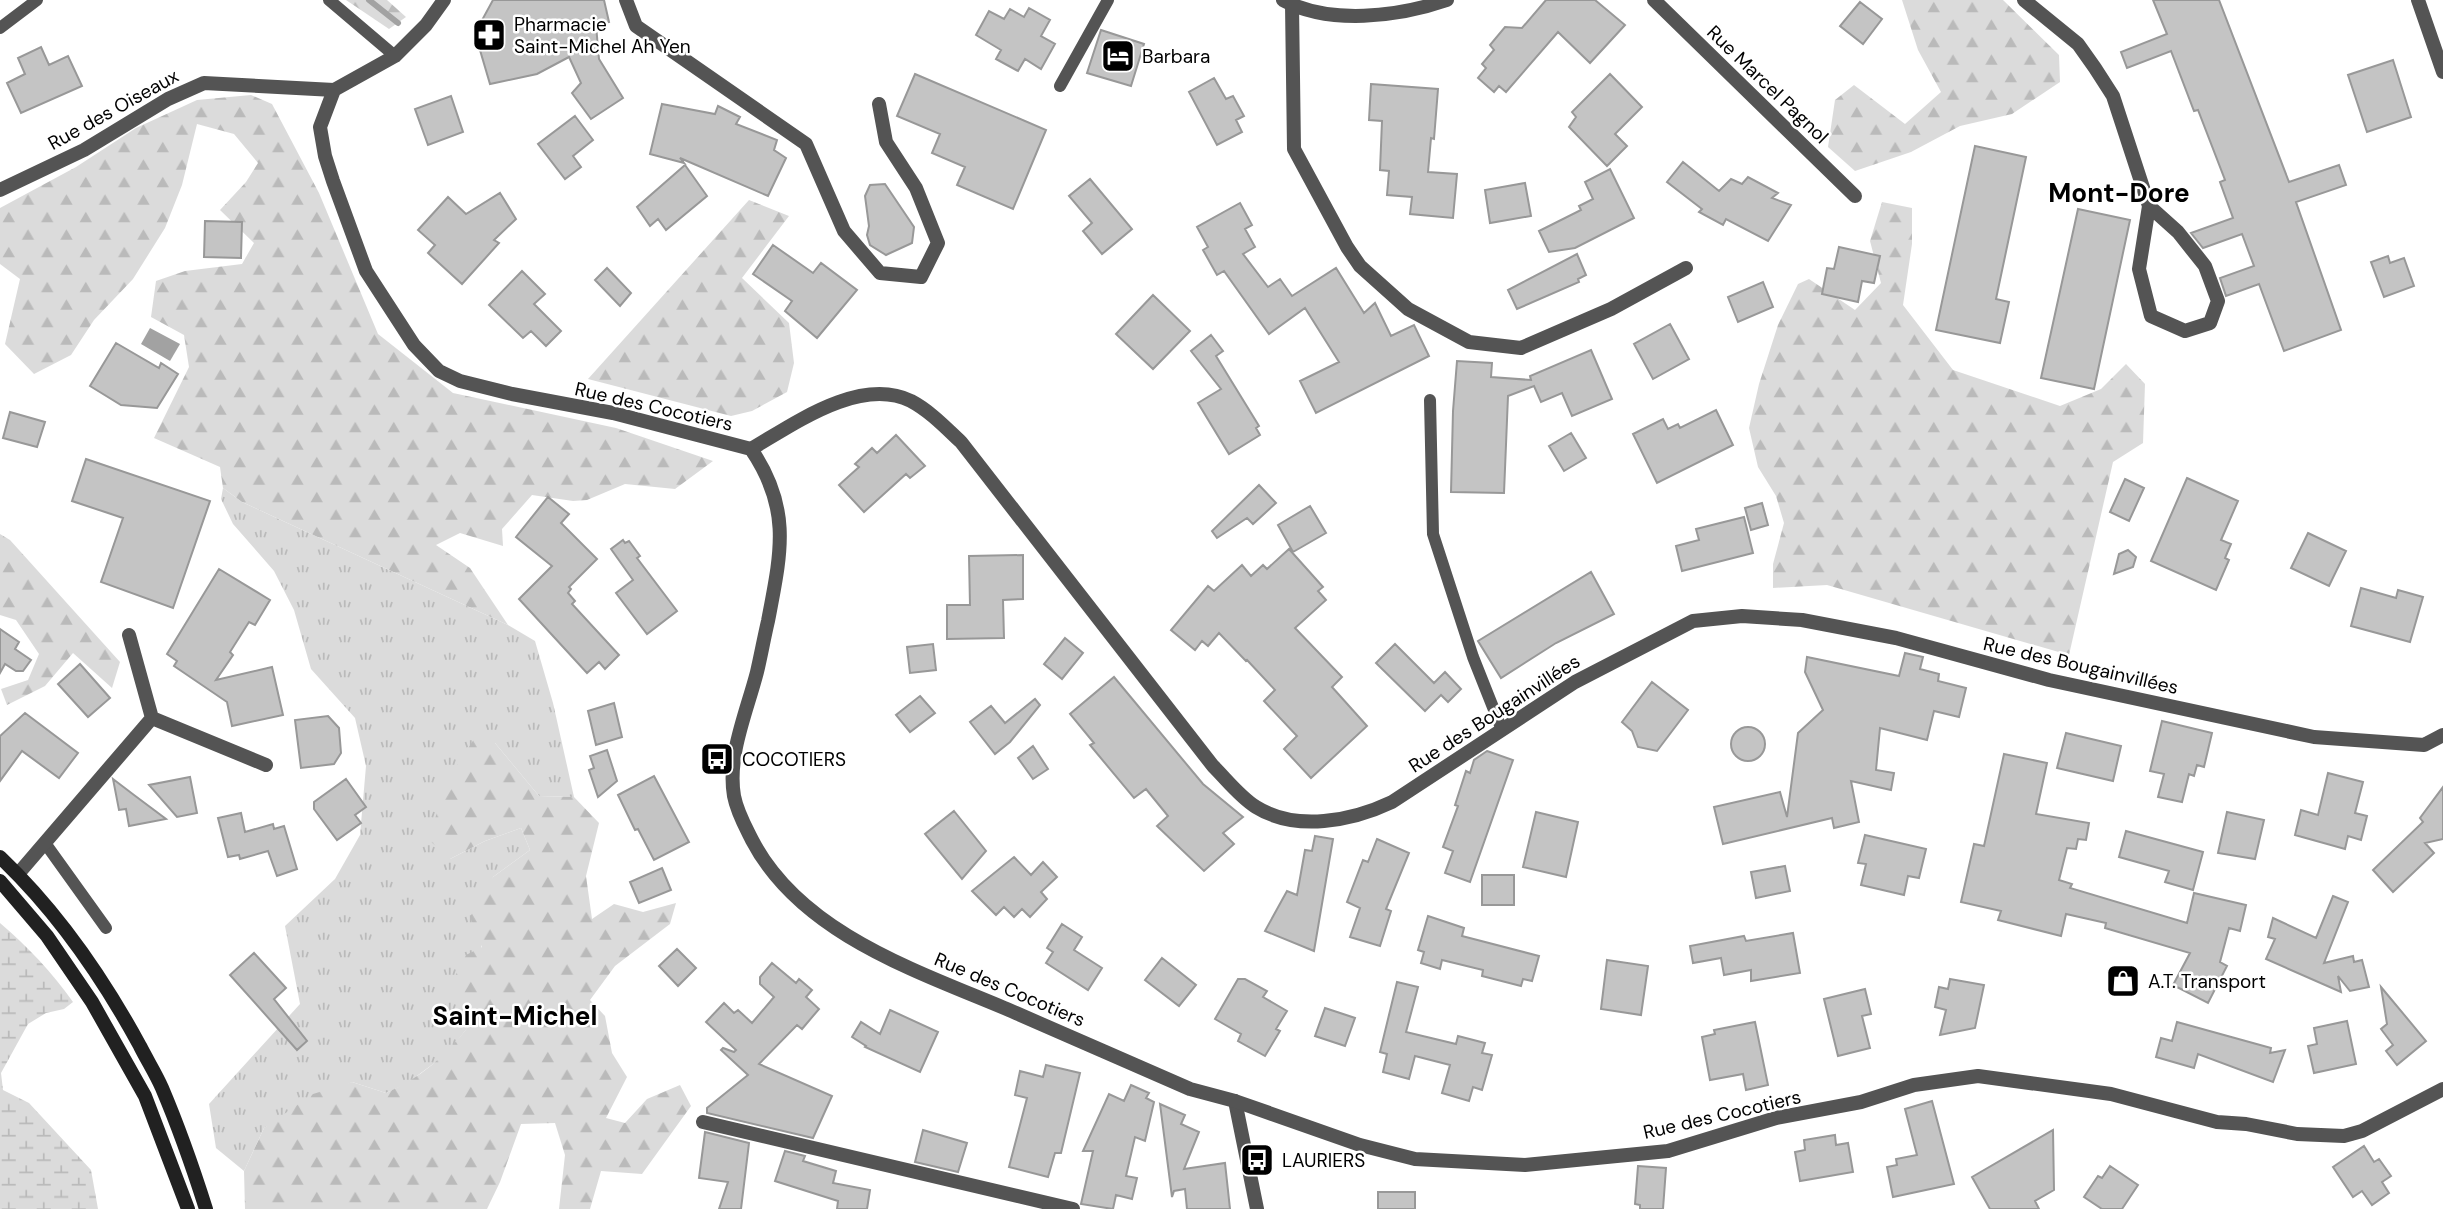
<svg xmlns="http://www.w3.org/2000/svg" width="2443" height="1209" font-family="'DM Sans',sans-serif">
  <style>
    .grass { fill: url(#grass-tufts) }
    .forest { fill: url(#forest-firs) }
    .wetland { fill: url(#wetland-marsh) }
    .water { fill: #a2a2a2 }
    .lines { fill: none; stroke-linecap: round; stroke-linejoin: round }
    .stream { stroke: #a2a2a2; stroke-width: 6 }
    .building { fill: #c4c4c4; stroke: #989898; stroke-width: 2 }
    .service { stroke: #545454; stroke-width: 12 }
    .minor { stroke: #545454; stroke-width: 14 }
    .tertiary { stroke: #545454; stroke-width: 14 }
    .secondary { stroke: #212121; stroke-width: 14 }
    .labels { text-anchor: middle; stroke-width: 5; stroke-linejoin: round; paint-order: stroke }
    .poi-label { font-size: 19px; fill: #000; stroke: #fff; text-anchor: start }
    .street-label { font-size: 19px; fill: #000; stroke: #fff }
    .district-label { font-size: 26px; font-weight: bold; fill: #000; stroke: #fff }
  </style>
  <defs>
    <pattern id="grass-tufts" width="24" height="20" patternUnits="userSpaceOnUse" patternTransform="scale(1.75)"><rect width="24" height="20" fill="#dbdbdb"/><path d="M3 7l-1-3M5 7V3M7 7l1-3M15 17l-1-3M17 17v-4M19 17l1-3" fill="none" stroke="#bababa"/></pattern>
    <pattern id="forest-firs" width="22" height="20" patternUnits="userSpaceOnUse" patternTransform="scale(1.75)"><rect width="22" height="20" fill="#dbdbdb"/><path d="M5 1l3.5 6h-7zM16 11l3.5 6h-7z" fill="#bababa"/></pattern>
    <pattern id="wetland-marsh" width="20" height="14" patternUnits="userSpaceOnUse" patternTransform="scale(1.75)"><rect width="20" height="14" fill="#dbdbdb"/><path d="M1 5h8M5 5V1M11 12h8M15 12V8" fill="none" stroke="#bababa"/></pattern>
  </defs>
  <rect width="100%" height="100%" fill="#fff"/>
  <path class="grass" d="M223 488 242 502 508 625 535 641 553 703 574 797 539 796 495 743 450 859 485 841 521 828 530 850 493 877 468 1027 448 1053 406 1084 386 1093 352 1082 264 1128 244 1171 216 1148 209 1104 300 1004 285 926 335 879 360 835 366 766 355 718 311 669 294 610 274 571 233 524 221 499Z"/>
  <path class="forest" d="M346 0H387L406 17 389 29Z
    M1902 0H2003L2059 55 2060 82 2012 114 1960 126 1911 152 1855 171 1828 147 1835 100 1854 85 1905 124 1941 92 1918 50Z
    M251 95 272 104 319 193 378 334 453 393 616 428 713 461 675 489 625 484 587 500 573 501 532 495 502 529 503 546 460 533 436 545 470 568 508 625 242 502 223 488 220 467 154 438 189 367 184 335 151 317 156 281 185 271 242 264 254 243 220 210 246 182 258 163 234 134 197 124 182 185 165 228 133 279 94 320 71 355 34 374 5 344 20 279 0 264V208L76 167 136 128 197 100Z
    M749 200 789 216 742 278 789 323 794 363 787 392 752 411 731 416 588 379Z
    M1882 202 1912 208V244L1903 305 1953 370 2060 406 2101 389 2126 364 2145 384 2143 443 2113 462 2069 655 1827 585 1773 588V564L1784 523 1776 496 1758 467 1749 428 1759 384 1778 325 1798 284 1809 279 1855 310 1881 283 1870 241Z
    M0 534 10 540 120 662 112 688 73 653 45 686 7 705 1 689 28 680 39 654 16 620 0 615Z
    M478 733 495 743 539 796 574 797 599 823 586 876 592 919 614 904 643 912 676 903 670 924 615 966 590 1000 605 1016 612 1053 627 1077 606 1118 625 1123 647 1099 680 1085 691 1106 642 1174 601 1171 590 1209H559L565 1155 555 1123 521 1124 500 1182 487 1209H245L244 1171 264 1128 313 1094 352 1082 386 1093C420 1078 446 1056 468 1027L449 988 466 955 482 947 470 917 493 877 530 850 521 828 485 841 450 859 429 840 445 784Z"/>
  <path class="wetland" d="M0 923C28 947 52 972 73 1002L64 1009 46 1013 28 1024 1 1073 3 1090 29 1103 91 1170 98 1209H0Z"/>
  <path class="water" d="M150 328 180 344 170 361 141 344Z"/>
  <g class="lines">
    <path class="stream" d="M369 0 398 23"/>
  </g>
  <path class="building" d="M493 0H604L609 22 596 25 599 59 623 98 591 119 572 93 581 83 569 57 537 74 490 84 475 33Z
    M1546 0H1595L1625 25 1590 63 1558 32 1506 92 1499 86 1494 92 1478 78 1486 68 1482 64 1494 50 1490 45 1505 27 1522 28Z
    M2153 0H2219L2289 182 2339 165 2346 185 2296 202 2341 330 2284 351 2259 284 2226 296 2220 278 2254 266 2242 234 2203 248 2191 233 2233 218 2220 182 2225 180 2198 110 2194 111 2171 51 2127 68 2121 52 2167 34Z
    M1860 2 1882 19 1863 44 1840 26Z
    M1029 8 1050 20 1041 36 1055 44 1041 69 1025 59 1018 71 996 59 1001 50 976 35 989 11 1004 19 1010 9 1024 17Z
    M1101 30 1144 44 1131 86 1087 73Z
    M41 47 49 65 68 56 82 86 21 113 7 83 25 74 18 58Z
    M2393 60 2411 117 2367 132 2348 75Z
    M915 74 1046 130 1013 209 957 185 965 167 932 153 940 134 897 116Z
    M1610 74 1642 107 1615 134 1627 146 1607 166 1569 127 1576 117 1572 112Z
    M1214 78 1226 99 1233 96 1244 116 1236 120 1242 132 1217 145 1189 92Z
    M1371 84 1438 89 1434 139 1431 138 1428 172 1457 174 1453 218 1410 214 1412 197 1387 195 1389 171 1380 170 1382 121 1369 120Z
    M451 96 463 132 428 145 415 109Z
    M662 104 715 114 718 106 740 117 736 124 777 140 774 150 786 158 768 196 680 158 684 163 650 154Z
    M575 116 593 140 573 156 581 167 565 179 538 144Z
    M1975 146 2026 157 1996 299 2009 302 2000 343 1936 330Z
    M1683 162 1719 191 1731 179 1742 184 1748 177 1778 193 1772 198 1791 205 1768 241 1726 219 1723 225 1699 212 1702 209 1667 182Z
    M685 165 707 196 666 230 658 219 650 226 637 207Z
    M1610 169 1634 218 1575 248 1549 252 1539 231 1581 210 1579 206 1593 199 1585 182Z
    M1090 179 1132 229 1102 254 1083 231 1092 223 1069 196Z
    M1525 183 1531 216 1490 223 1485 190Z
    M885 184 914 227 912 243 886 255 870 245 867 235 869 226 865 196 870 185Z
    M500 193 516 219 494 240 499 243 462 284 428 253 435 245 418 230 448 197 466 214Z
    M1240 203 1252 225 1245 229 1255 247 1243 254 1268 287 1280 279 1292 296 1336 268 1364 313 1375 303 1391 336 1414 325 1429 356 1316 413 1300 381 1339 362 1305 308 1269 334 1224 271 1217 275 1203 250 1208 247 1197 227Z
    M2078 209 2130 220 2094 389 2041 378Z
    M205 221 242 222 241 258 204 257Z
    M773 245 813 273 821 263 857 290 817 338 785 311 792 301 753 274Z
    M1839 247 1880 256 1874 283 1862 281 1858 302 1822 294 1827 268 1834 269Z
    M1577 254 1586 275 1578 279 1579 282 1517 309 1508 290Z
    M2388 256 2390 263 2404 258 2414 286 2384 297 2371 262Z
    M607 268 631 293 620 306 595 280Z
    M522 271 545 294 534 304 561 331 546 346 531 331 523 338 489 305Z
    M1763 282 1773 307 1738 322 1728 297Z
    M1153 295 1190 331 1153 369 1116 334Z
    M1670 324 1689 359 1653 379 1634 344Z
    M1211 335 1223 351 1216 356 1259 426 1256 428 1260 435 1229 454 1198 403 1221 389 1191 351Z
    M116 343 159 368 161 363 178 374 157 408 121 405 90 386Z
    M1591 350 1612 399 1572 416 1562 393 1541 402 1534 386 1508 396 1504 493 1451 492 1453 411 1457 361 1492 363 1491 377 1531 380 1530 376Z
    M1716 410 1733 445 1657 483 1633 434 1663 419 1668 429 1678 424 1680 428Z
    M10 412 45 422 37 447 3 438Z
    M1571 433 1586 458 1564 471 1549 446Z
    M896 435 925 466 910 478 906 474 864 512 839 485 859 467 855 464 872 448 877 453Z
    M86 459 210 501 173 608 101 582 123 518 72 501Z
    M2187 478 2238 501 2221 540 2231 544 2225 558 2229 560 2216 590 2151 561Z
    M2125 479 2144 488 2129 521 2110 512Z
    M1259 485 1276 503 1253 524 1247 518 1217 538 1212 531Z
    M548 497 569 514 561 523 597 559 569 587 571 589 568 593 575 601 572 604 619 655 605 669 599 662 587 673 519 599 552 566 516 537Z
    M1762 503 1768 525 1751 530 1745 508Z
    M1310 506 1326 533 1293 552 1278 525Z
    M1744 517 1753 553 1682 571 1676 546 1699 540 1696 529Z
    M2308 533 2346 551 2329 586 2291 568Z
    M623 540 625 543 629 541 640 556 637 558 677 611 647 634 616 593 633 580 611 549Z
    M1289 549 1323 587 1318 591 1326 600 1295 628 1342 677 1332 687 1367 726 1311 778 1284 749 1297 736 1264 701 1275 690 1247 660 1246 661 1219 633 1208 646 1202 641 1195 650 1171 630 1208 586 1214 591 1242 565 1251 576 1263 565 1267 569Z
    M2128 550 2136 557 2133 567 2114 574 2119 554Z
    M1023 555V599L1003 600 1004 638 947 639V605H970L969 556Z
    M219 569 270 600 255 625 249 622 230 652 233 655 216 680 272 667 283 715 232 726 227 702 174 666 177 661 167 654Z
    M1591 572 1614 614 1556 643 1501 678 1478 641Z
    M2361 588 2396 598 2398 590 2423 597 2410 642 2351 626Z
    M0 629 19 642 15 649 31 660 23 671H16L5 664 0 673Z
    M1065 638 1083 653 1062 679 1044 664Z
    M933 644 936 670 910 673 907 647Z
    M1395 644 1434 683 1445 672 1461 689 1448 702 1441 695 1425 711 1376 663Z
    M1905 653 1923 657 1920 669 1939 674 1938 681 1966 688 1959 717 1934 711 1927 740 1880 728 1876 770 1894 773 1891 790 1851 781 1859 822 1834 828 1832 818 1723 844 1714 807 1780 792 1787 817 1798 733 1823 710 1805 672 1807 657 1899 676Z
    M80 664 110 698 88 717 58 684Z
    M1114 677 1203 784 1243 817 1223 833 1234 844 1204 871 1157 826 1168 816 1146 789 1134 798 1090 745 1094 743 1070 714Z
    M1652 682 1688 710 1657 751 1638 747 1632 731 1622 722Z
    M920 696 935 713 910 732 896 715Z
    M1035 699 1040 705 1010 742 995 754 970 722 991 706 1005 723Z
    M614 703 622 737 596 745 588 711Z
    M25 713 78 753 59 778 22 751 0 781V736Z
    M328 716 339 728 341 753 334 764 301 768 295 720Z
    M2162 721 2212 733 2204 767 2197 765 2194 776 2189 774 2182 802 2158 797 2164 774 2150 771Z
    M1731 744a17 17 0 1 1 34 0a17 17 0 1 1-34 0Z
    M2066 733 2121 746 2113 781 2057 768Z
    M1033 746 1048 769 1033 779 1018 758Z
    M607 750 617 781 598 797 589 770 594 768 590 756Z
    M1487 751 1513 760 1470 882 1445 873 1453 851 1443 847 1458 806 1455 805 1466 771 1470 773 1474 760Z
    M2004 754 2047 763 2036 814 2089 823 2086 840 2078 839 2076 849 2067 848 2059 880 2072 884 2070 888 2187 923 2194 893 2246 905 2240 931 2229 928 2220 962 2227 966 2208 1003 2173 985 2190 953 2105 928 2106 923 2066 914 2061 936 1998 920 2001 911 1961 902 1974 844 1984 846Z
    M2328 773 2363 782 2355 813 2367 816 2361 840 2348 836 2345 849 2295 835 2301 810 2318 815Z
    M654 776 689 842 654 860 638 829 635 830 618 795Z
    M190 777 197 813 177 817 149 785Z
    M113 779 134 795 166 819 129 826 126 809 119 810Z
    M346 779 366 807 355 815 361 823 337 840 314 809V802Z
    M2443 787V839L2425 843 2434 853 2393 892 2373 870 2423 822 2420 818Z
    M954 811 986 851 962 879 925 834Z
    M1536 812 1578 822 1566 877 1523 867Z
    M2227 812 2264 820 2255 859 2218 853Z
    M241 813 245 832 273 824 274 829 284 826 297 869 277 876 268 851 240 859 239 855 228 857 218 818Z
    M2126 831 2203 852 2193 890 2165 882 2169 871 2119 857Z
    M1865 835 1926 849 1919 878 1908 876 1904 895 1861 885 1866 864 1858 863Z
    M1315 836 1333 839 1314 951 1265 931 1287 891 1297 895 1305 850 1312 851Z
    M1377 839 1409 853 1386 909 1391 911 1380 946 1350 937 1360 908 1347 902 1363 860 1368 862Z
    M1014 857 1031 875 1043 862 1057 877 1041 892 1047 899 1030 917 1022 909 1014 917 1004 907 996 915 972 891Z
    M1785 866 1790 891 1756 898 1751 872Z
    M662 868 671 890 639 903 630 882Z
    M1482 875H1514V905H1482Z
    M2333 896 2348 902 2324 963 2353 956 2354 962 2362 960 2369 987 2350 991 2338 976 2341 992 2266 959 2275 939 2268 937 2273 918 2316 938Z
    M1428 916 1464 928 1462 936 1539 956 1532 981 1523 979 1521 986 1482 976 1483 970 1442 960 1440 969 1421 963 1424 952 1418 950Z
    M1062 924 1082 937 1074 950 1102 968 1088 990 1046 963 1053 952 1047 948Z
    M1793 933 1800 973 1751 981V970L1724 975 1721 958 1693 963 1690 946 1744 936 1746 941Z
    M677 949 696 968 678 986 659 966Z
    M254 953 286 988 274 999 307 1041 297 1050 230 975Z
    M1162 958 1196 985 1179 1006 1145 980Z
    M1607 960 1648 966 1641 1015 1601 1009Z
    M772 963 796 983 799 979 812 990 806 997 819 1009 802 1029 797 1025 759 1064 832 1096 813 1138 707 1113V1108L748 1075 721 1050 723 1048 734 1052 736 1050 706 1022 724 1003 734 1013 738 1010 752 1023 774 997 760 984V977Z
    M1238 979H1245L1267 991 1263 997 1287 1011 1276 1029 1280 1031 1265 1056 1238 1041 1241 1034 1215 1019Z
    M1950 979 1984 985 1975 1028 1940 1035 1946 1010 1935 1007 1939 987 1948 989Z
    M1397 982 1418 987 1406 1032 1456 1044 1458 1036 1485 1043 1482 1053 1492 1055 1482 1090 1473 1087 1469 1101 1442 1093 1450 1065 1415 1056 1409 1079 1383 1072 1387 1054 1380 1052Z
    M2381 987 2426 1041 2397 1065 2386 1051 2393 1045 2381 1029 2387 1024Z
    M1865 989 1871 1014 1862 1016 1870 1048 1838 1056 1824 999Z
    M1325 1008 1355 1018 1345 1046 1315 1036Z
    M890 1010 938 1032 920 1072 865 1047 866 1046 852 1037 861 1022 880 1034Z
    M2347 1021 2356 1064 2314 1073 2308 1046 2317 1044 2314 1028Z
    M1755 1022 1768 1085 1746 1090 1743 1074 1710 1080 1702 1037 1715 1034 1714 1030Z
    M2177 1022 2271 1048 2270 1053 2285 1050 2273 1082 2198 1054 2194 1068 2156 1057 2161 1038 2172 1041Z
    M1046 1065 1080 1073 1061 1153H1055L1048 1177 1009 1167 1027 1098 1015 1095 1020 1071 1043 1077Z
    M1131 1085 1149 1093 1146 1098 1154 1102 1145 1141 1135 1137 1126 1176 1137 1178 1132 1199 1116 1195 1113 1209 1081 1204 1093 1151H1083L1109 1094 1124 1101Z
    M1932 1101 1954 1184 1893 1197 1887 1167 1897 1165 1896 1159 1917 1155 1905 1109Z
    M1160 1104 1185 1115 1181 1124 1199 1132 1184 1169 1225 1163 1230 1209H1187L1185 1189 1174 1191 1172 1197Z
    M923 1130 967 1143 958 1172 915 1162Z
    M2053 1130 2054 1190 2035 1201 2039 1209H1990L1972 1177Z
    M705 1132 749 1143 741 1209H719L728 1182 699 1178Z
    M1835 1135 1836 1145 1848 1143 1853 1172 1800 1181 1795 1152 1805 1150 1804 1140Z
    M2364 1146 2374 1162 2379 1159 2391 1176 2382 1182 2389 1193 2372 1205 2362 1191 2353 1197 2333 1167Z
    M785 1151 805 1156 803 1161 836 1171 833 1183 870 1190 867 1209H837L838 1201 775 1181Z
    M1638 1166 1666 1168 1663 1209H1640V1205L1635 1204Z
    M2110 1166 2138 1185 2122 1209H2102L2084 1197 2098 1176 2102 1178Z
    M1378 1192H1415V1209H1378Z"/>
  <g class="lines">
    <path class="service" d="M329 0 395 56
      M0 28 37 0
      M1060 86 1108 0
      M1430 400 1433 534 1473 657 1502 730
      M45 843 106 928"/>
    <path class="minor" d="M626 0 636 26 806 144 844 231 880 273 921 277 938 243 916 188 886 142 879 104
      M1283 0C1329 25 1398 17 1447 0
      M1654 0 1855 196
      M2024 0 2078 44 2095 68 2113 96 2149 206 2178 232 2205 266 2218 301 2210 323 2185 331 2151 316 2139 269 2149 206
      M1292 5 1294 149 1347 247 1360 266 1408 309 1469 342 1521 348 1611 309 1686 268
      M0 190 84 150 168 99 204 83 334 90
      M751 449C794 424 860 376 911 401 930 411 946 428 961 442L1213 766C1227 780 1240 797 1256 807 1296 832 1352 821 1392 802L1575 682 1693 621 1742 616 1802 620 1896 638 2049 680 2314 737 2424 745 2443 735
      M129 635 152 718
      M18 874 152 718 266 765
      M1235 1101 1257 1209
      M703 1122 1073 1209"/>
    <path class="tertiary" d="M444 0 426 25 395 56 334 90 320 127 325 156 333 181 366 271 414 345 439 371 460 381 512 394 613 413 751 449C792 509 781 553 768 621 764 638 761 655 757 672 747 711 727 756 734 796 737 812 745 826 752 840 802 936 923 973 1016 1013 1074 1038 1132 1064 1190 1089L1235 1101 1360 1145 1415 1159 1525 1165 1668 1151 1776 1118 1861 1102 1914 1085 1978 1076 2111 1094 2217 1122 2246 1124 2297 1134 2344 1136 2362 1131 2443 1089
      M2418 0 2443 72"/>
    <path class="secondary" d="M0 857C57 911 102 976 140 1046 147 1060 156 1074 162 1088 179 1128 193 1168 206 1209
      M0 881 47 936 92 1002 145 1096 188 1209"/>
  </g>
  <defs>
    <symbol id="pharmacy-square" viewBox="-11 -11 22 22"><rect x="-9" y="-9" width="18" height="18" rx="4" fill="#000" stroke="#fff"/><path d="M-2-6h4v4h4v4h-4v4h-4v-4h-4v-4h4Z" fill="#fff"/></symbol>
    <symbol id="hotel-square" viewBox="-11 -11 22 22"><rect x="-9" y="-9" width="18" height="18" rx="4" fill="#000" stroke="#fff"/><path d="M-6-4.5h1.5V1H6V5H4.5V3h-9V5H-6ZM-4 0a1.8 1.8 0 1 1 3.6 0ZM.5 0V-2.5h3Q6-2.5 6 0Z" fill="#fff"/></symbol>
    <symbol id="bus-square" viewBox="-11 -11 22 22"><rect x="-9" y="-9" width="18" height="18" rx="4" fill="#000" stroke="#fff"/><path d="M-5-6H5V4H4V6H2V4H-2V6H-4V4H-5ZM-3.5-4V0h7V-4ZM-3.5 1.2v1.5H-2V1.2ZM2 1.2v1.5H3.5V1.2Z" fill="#fff"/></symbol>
    <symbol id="shop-square" viewBox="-11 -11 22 22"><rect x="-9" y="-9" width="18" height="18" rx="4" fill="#000" stroke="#fff"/><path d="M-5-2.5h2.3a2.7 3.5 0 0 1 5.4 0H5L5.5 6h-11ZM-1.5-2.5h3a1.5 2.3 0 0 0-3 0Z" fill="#fff"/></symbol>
  </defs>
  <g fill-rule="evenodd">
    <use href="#pharmacy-square" x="470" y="16" width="38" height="38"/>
    <use href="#hotel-square" x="1099" y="37" width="38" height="38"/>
    <use href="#bus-square" x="698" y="740" width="38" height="38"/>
    <use href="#shop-square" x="2104" y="962" width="38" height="38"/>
    <use href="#bus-square" x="1238" y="1141" width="38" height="38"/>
  </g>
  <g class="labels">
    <g class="poi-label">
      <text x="514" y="31">Pharmacie<tspan x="514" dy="22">Saint-Michel Ah Yen</tspan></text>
      <text x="1142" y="63">Barbara</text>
      <text x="742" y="766">COCOTIERS</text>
      <text x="2148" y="988">A.T. Transport</text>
      <text x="1282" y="1167">LAURIERS</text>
    </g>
    <g class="street-label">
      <text transform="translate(1768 84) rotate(44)" y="7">Rue Marcel Pagnol</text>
      <text transform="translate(113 109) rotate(-29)" y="7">Rue des Oiseaux</text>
      <text transform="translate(654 406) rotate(13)" y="7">Rue des Cocotiers</text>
      <text transform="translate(2081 665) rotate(13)" y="7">Rue des Bougainvillées</text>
      <text transform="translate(1494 713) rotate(-33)" y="7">Rue des Bougainvillées</text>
      <text transform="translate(1010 989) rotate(23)" y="7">Rue des Cocotiers</text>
      <text transform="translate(1722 1114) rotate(-13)" y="7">Rue des Cocotiers</text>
    </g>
    <g class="district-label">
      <text x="2119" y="202">Mont-Dore</text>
      <text x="515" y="1025">Saint-Michel</text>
    </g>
  </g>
</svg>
